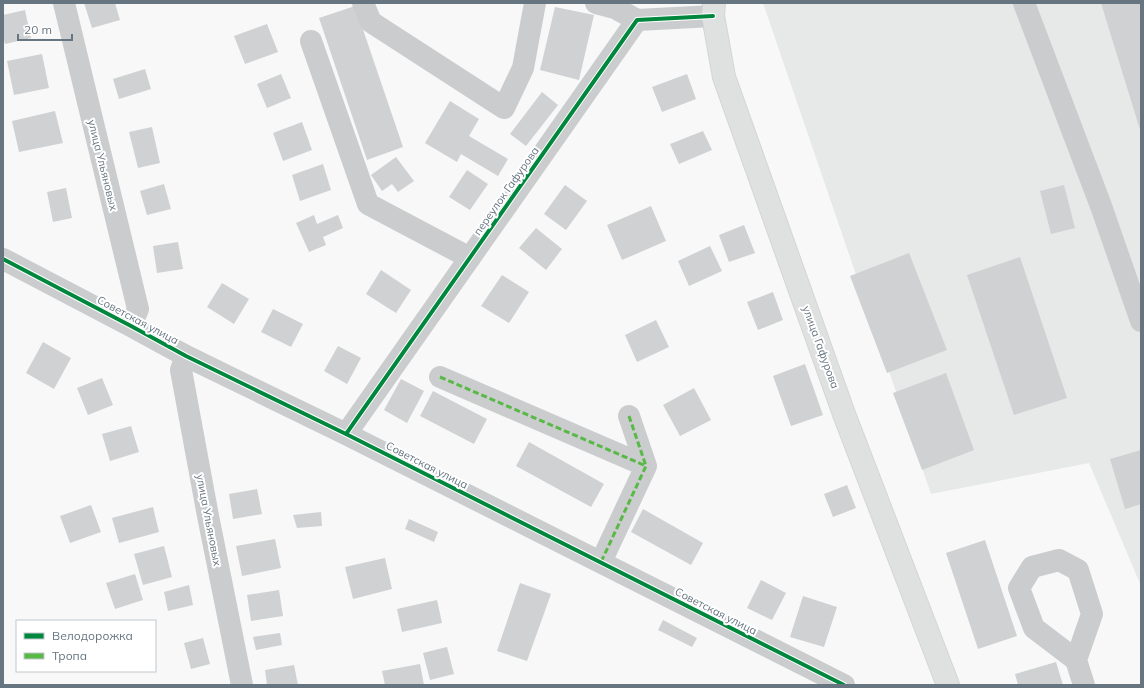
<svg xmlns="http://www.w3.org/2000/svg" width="1144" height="688" font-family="Mulish,sans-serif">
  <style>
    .built { fill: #e7e8e8 }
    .building { fill: #cfd1d2 }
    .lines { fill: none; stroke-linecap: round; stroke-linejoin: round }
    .major-casing { stroke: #d4d5d6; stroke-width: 24 }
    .minor { stroke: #cbcccd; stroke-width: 22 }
    .major { stroke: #dfe0e0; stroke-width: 22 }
    .quiet { stroke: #58b947; stroke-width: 3; stroke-dasharray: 6 3; stroke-linecap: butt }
    .cycleway-casing { stroke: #fff; stroke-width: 6 }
    .cycleway { stroke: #00873e; stroke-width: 4 }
    .labels { text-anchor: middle; stroke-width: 4; stroke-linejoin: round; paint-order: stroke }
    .street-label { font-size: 11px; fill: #667580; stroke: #fff }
  </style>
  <rect width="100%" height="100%" fill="#f8f8f8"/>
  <path class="built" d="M763 3H1141V586L1089 463 931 494Z"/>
  <path class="building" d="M84 3H115L120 20 92 28Z
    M1101 3H1141V133Z
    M355 6 403 147 367 160 319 18Z
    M555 7 594 15 579 80 540 70Z
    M25 10 31 38 5 44 3 37V15Z
    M267 24 278 52 245 64 234 36Z
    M42 54 49 88 14 95 7 61Z
    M145 69 151 89 119 99 113 79Z
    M281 74 291 98 267 108 257 84Z
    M687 74 696 99 662 112 652 87Z
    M542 92 558 105 526 146 510 134Z
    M450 101 479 119 469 136 508 159 498 176 461 154 457 162 425 143Z
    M55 111 63 143 19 152 12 121Z
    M302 122 312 150 283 161 273 133Z
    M152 127 160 163 138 168 129 132Z
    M703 131 712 150 679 164 670 144Z
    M396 157 414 181 398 192 392 184 382 191 371 175Z
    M323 164 331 190 300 201 292 175Z
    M467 170 488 184 470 210 449 197Z
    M164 184 171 209 147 215 140 191Z
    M565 185 587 201 566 230 544 214Z
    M1064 185 1075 228 1051 234 1040 191Z
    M66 188 72 218 53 222 47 192Z
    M651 206 666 241 622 260 607 225Z
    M314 215 317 224 338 215 343 228 323 237 326 245 309 252 296 223Z
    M744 225 755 253 729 262 719 235Z
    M536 228 562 249 546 270 519 248Z
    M178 242 183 269 157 273 153 246Z
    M710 246 722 271 689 286 678 261Z
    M909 253 947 350 887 373 850 276Z
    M1020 257 1067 398 1014 415 967 275Z
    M381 270 411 290 396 313 366 294Z
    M502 275 529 292 509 323 481 306Z
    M222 283 249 299 234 324 207 307Z
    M773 292 783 320 758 330 747 302Z
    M273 309 303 324 291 347 261 332Z
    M656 320 669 347 637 362 625 335Z
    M43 342 71 358 54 389 26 373Z
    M338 346 361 358 347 384 324 371Z
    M805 364 823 415 791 426 773 376Z
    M946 373 974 450 922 470 893 393Z
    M102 378 113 405 88 415 77 388Z
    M401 379 424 391 407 423 384 410Z
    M694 388 711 420 680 436 663 405Z
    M433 391 487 419 474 444 420 416Z
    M131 426 139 452 110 461 102 434Z
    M529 442 604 484 591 507 516 466Z
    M1141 450V504L1125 509 1110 459Z
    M847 485 856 508 833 517 824 494Z
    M257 489 262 514 233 519 229 494Z
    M91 505 101 532 70 543 60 516Z
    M153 507 159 532 119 543 112 518Z
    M643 509 703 543 691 565 631 532Z
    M321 512 322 526 297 528 293 515Z
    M409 519 438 532 434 542 405 529Z
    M275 539 281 568 242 576 236 546Z
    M985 540 1017 636 978 649 946 553Z
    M164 546 172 577 143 585 134 554Z
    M385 558 392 589 353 599 345 567Z
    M135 574 143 600 115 609 106 583Z
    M761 580 786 593 772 620 747 608Z
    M520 583 551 594 527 661 497 651Z
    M189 585 193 605 168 611 164 592Z
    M279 590 283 616 251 621 247 595Z
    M803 596 837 607 824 647 790 637Z
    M437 600 442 623 402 632 397 609Z
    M663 620 697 638 692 647 658 630Z
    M280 633 282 645 256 650 253 637Z
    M203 638 210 664 191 669 184 643Z
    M447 647 454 674 430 680 423 653Z
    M1056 662 1063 685H1018L1015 674Z
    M420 664 424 685H385L382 671Z
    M294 665 298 685H267L265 670Z"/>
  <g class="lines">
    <defs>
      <path id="major" d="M714 3 713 16 724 77 844 414 948 685"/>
    </defs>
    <use href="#major" class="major-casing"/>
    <path class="minor" d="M64 3 138 309 131 326
      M363 3 371 22 504 108 523 68 535 3
      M596 3 615 8 637 20
      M1024 3 1101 206 1141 321
      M311 41 368 204 470 258
      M3 259 131 326 186 356 346 434 844 685
      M186 356 181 370 208 516 242 685
      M440 377 646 466 601 562
      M629 416 646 466
      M346 434 637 20 713 16
      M1076 660 1034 628 1019 588 1032 567 1059 560 1078 570 1092 614 1076 660 1084 685"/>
    <use href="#major" class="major"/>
    <path class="quiet" d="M440 377 646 466 601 562
      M629 416 646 466"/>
    <defs>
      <path id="cycleway" d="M3 259 131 326 186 356 346 434 844 685
        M346 434 637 20 713 16"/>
    </defs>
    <use href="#cycleway" class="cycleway-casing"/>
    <use href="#cycleway" class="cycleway"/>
  </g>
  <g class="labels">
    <g class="street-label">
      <text transform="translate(103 165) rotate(76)" y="4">улица Ульяновых</text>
      <text transform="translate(506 191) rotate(-55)" y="4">переулок Гафурова</text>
      <text transform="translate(138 320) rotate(28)" y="4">Советская улица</text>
      <text transform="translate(821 347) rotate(70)" y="4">улица Гафурова</text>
      <text transform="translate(427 465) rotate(27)" y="4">Советская улица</text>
      <text transform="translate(209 520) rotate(79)" y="4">улица Ульяновых</text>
      <text transform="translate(716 611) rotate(27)" y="4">Советская улица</text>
    </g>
  </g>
  <rect width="1144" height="688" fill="none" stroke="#667580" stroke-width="8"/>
  <rect x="16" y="620" width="140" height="52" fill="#ffffff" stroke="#c2c8cc"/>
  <rect x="24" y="633" width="20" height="6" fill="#00873e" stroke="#c2c8cc"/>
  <text x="52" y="640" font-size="12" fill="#667580">Велодорожка</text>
  <rect x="24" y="653" width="20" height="6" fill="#58b947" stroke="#c2c8cc"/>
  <text x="52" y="660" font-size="12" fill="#667580">Тропа</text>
  <path d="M18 34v6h54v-6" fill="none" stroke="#667580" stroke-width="2"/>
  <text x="24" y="34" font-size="12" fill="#667580" stroke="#ffffff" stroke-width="3" paint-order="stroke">20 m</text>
</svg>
